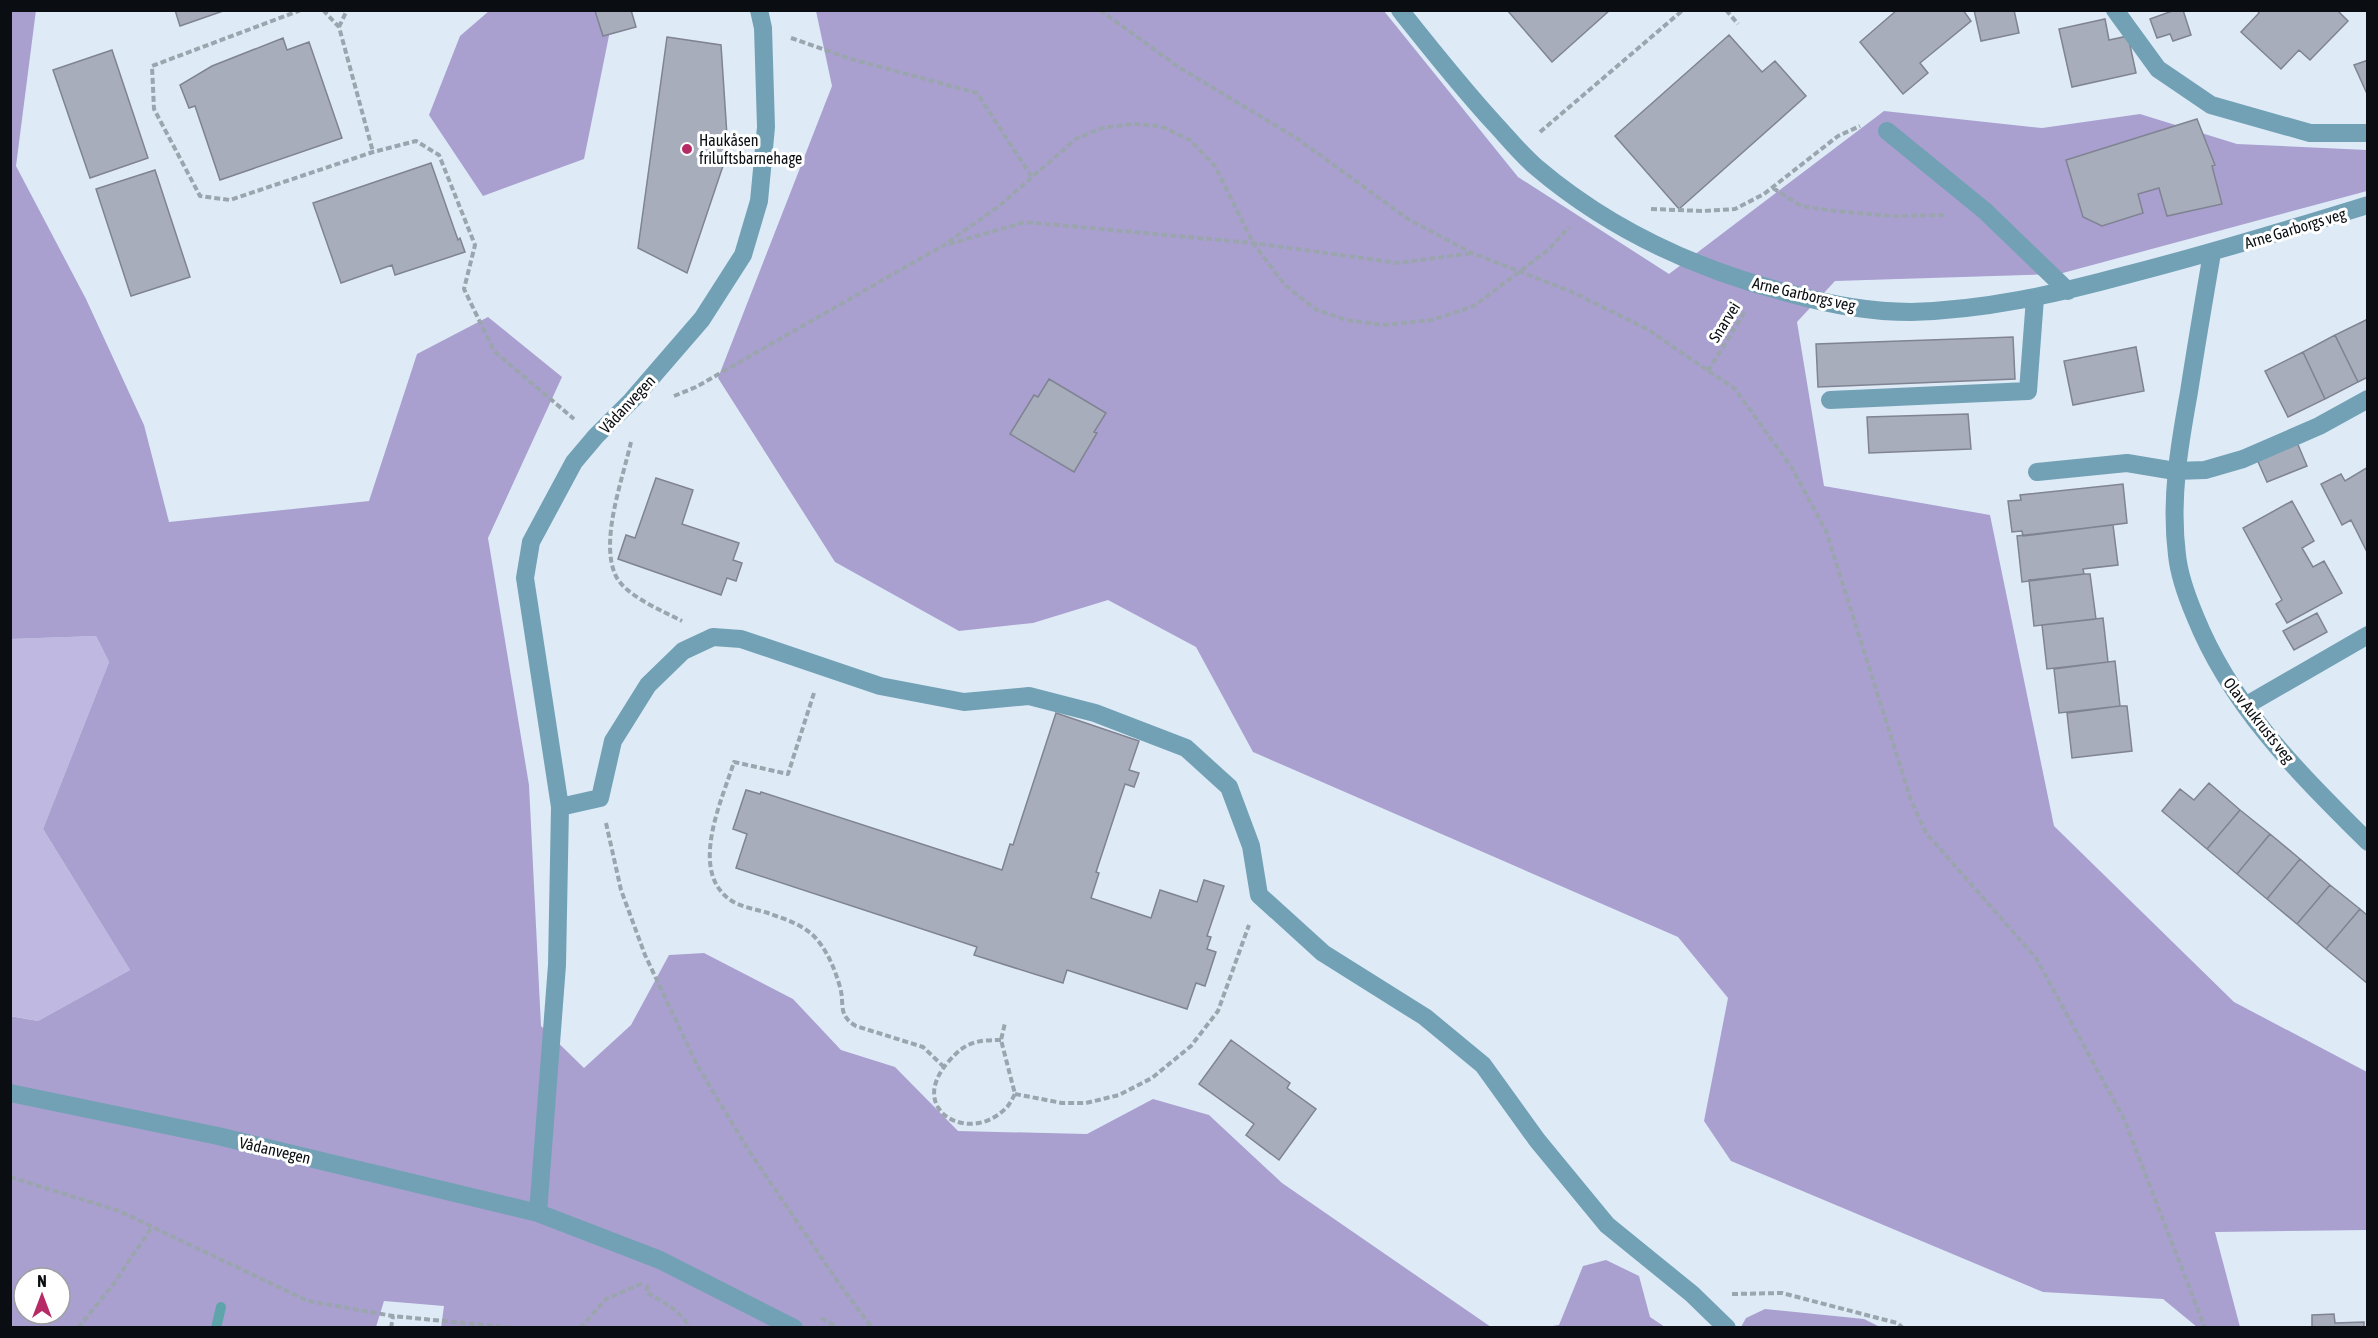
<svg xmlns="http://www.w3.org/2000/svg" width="2378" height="1338" font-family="'Asap Condensed',sans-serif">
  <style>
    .green { fill: #bfb8e1 }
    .forest { fill: #a9a0d0; fill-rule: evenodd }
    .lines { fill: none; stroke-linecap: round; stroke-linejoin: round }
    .stream { stroke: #60a4ab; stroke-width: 10 }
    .building { fill: #a8adbc; stroke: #7f8392; stroke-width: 1.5 }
    .path { stroke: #9ba5ae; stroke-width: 4; stroke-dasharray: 6 3; stroke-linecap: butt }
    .minor { stroke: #72a1b5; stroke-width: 18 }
    .poi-dot { fill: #b62b65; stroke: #fff; stroke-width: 2 }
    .labels { text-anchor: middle; stroke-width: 6; stroke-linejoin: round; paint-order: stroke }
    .poi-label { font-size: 16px; fill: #0a0e12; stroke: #fff; text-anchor: start }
    .street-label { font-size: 16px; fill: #0a0e12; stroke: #fff }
  </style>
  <rect width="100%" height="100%" fill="#deebf7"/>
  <path class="green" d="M96 636 109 662 43 829 130 970 38 1021 11 1016 10 639Z"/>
  <path class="forest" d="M36 10 16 166 86 299 144 425 169 522 369 501 417 354 488 317 562 377 488 538 529 785 541 1026 584 1068 631 1025 669 955 704 953 793 999 841 1050 895 1067 958 1131 1087 1134 1153 1099 1209 1115 1282 1183 1491 1327 441 1328 444 1306 384 1301 376 1327H11L10 1016 38 1021 130 970 43 829 109 662 96 636 11 639 10 11ZM24 1278H60V1314H24Z
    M489 11H614L584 159 483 196 429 115 460 36Z
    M816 11H1384L1518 177 1669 274 1884 111 2042 128 2140 114 2237 144 2367 150V191L2059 274 1835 281 1797 322 1824 486 1990 515 2054 826 2234 1002 2367 1072V1230L2215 1232 2240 1327H2197L2163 1299 2043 1292 1731 1161 1704 1121 1728 998 1678 937 1253 752 1196 647 1108 600 1033 623 959 631 835 562 718 378 832 86Z
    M1606 1260 1639 1276 1650 1317 1665 1327H1546L1559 1325 1583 1266Z
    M1765 1309 1864 1319 1880 1327H1741L1746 1318Z"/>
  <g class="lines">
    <path class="stream" d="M216 1328 221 1307"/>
  </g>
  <path class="building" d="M175 10H226L180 26Z
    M631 10 636 27 603 36 595 11Z
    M1507 10H1610L1552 62Z
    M1897 10H1963L1971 21 1920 63 1928 73 1903 94 1860 42Z
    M1974 10H2014L2019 33 1981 41Z
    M2175 10H2183L2191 35 2173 41 2170 34 2157 38 2150 19Z
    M2257 10H2337L2348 21 2310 60 2299 50 2281 69 2241 32 2259 13Z
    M2105 19 2109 40 2128 36 2136 73 2072 87 2059 29Z
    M1729 35 1762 72 1775 61 1806 96 1679 209 1615 136Z
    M667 37 721 45 728 151 687 273 638 248Z
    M283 38 287 50 309 42 342 138 220 180 195 106 189 108 180 85 212 66Z
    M112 50 148 158 90 178 53 70Z
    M2368 60V96L2354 65Z
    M2197 119 2215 165 2212 166 2222 204 2167 216 2159 188 2138 194 2143 213 2102 226 2083 217 2066 160Z
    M431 163 458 240 460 238 465 252 395 275 392 265 341 283 313 203Z
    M155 170 190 277 131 296 96 189Z
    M2368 319V377L2358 382 2335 335Z
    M2335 335 2358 382 2325 399 2303 352Z
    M2013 337 2015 379 1818 387 1816 344Z
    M2136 347 2144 391 2073 405 2064 361Z
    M2303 352 2325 399 2288 417 2265 371Z
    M1049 379 1106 413 1094 432 1097 433 1074 472 1010 434 1034 395 1038 397Z
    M1968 414 1971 449 1869 453 1867 417Z
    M2296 440 2307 466 2267 482 2256 457Z
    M2368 467V554L2351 520 2342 525 2321 484 2341 474 2345 481Z
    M656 478 693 490 682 524 739 543 733 560 742 563 736 581 727 578 721 595 618 559 626 535 635 538Z
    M2123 484 2127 523 2023 536 2022 531 2012 532 2008 501 2021 500 2020 495Z
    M2292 501 2314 541 2302 548 2313 567 2324 561 2342 593 2287 623 2276 604 2282 600 2243 528Z
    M2113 525 2118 565 2083 569 2084 574 2022 582 2017 536Z
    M2084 574H2090L2096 619 2034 626 2029 580Z
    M2317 613 2327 632 2294 650 2283 631Z
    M2103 618 2108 662 2047 669 2042 625Z
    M2115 661 2120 706 2059 713 2054 669Z
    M2120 706H2127L2132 751 2072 758 2067 713Z
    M1056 713 1139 741 1129 770 1139 773 1134 787 1125 784 1096 872 1099 873 1091 898 1151 918 1160 890 1197 902 1204 880 1224 886 1207 936 1211 937 1207 949 1216 952 1205 986 1196 983 1187 1009 1067 970 1063 983 974 955 977 947 736 868 747 834 733 829 746 790 760 794 761 792 1002 870 1010 844 1013 845Z
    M2209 783 2240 810 2207 849 2162 811 2180 789 2194 800Z
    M2240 810 2270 834 2237 874 2207 849Z
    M2270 834 2300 859 2267 899 2237 874Z
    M2300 859 2330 885 2297 924 2267 899Z
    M2330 885 2360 909 2326 949 2297 924Z
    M2360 909 2368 916V984L2326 949Z
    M1231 1040 1290 1083 1287 1088 1316 1109 1279 1160 1246 1135 1254 1124 1199 1084Z
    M2334 1314 2335 1323 2364 1322V1328H2312V1315Z"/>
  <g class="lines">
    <path class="path" d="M301 10 152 66 154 109 200 196 230 200 373 152 416 141 439 155 475 245 464 289 494 351 574 419
      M323 10 339 27 373 152
      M1100 10 1180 68 1298 139 1408 219 1472 253 1570 291 1647 329 1735 389 1792 468 1826 531 1911 800 1926 833 2036 958 2124 1119 2205 1328
      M1726 10 1738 24
      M339 27 347 10
      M791 38 851 59 977 93 1031 176
      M1540 132 1683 10
      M1773 188 1801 206 1835 211 1894 216 1946 215
      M1651 209 1703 211 1735 209 1764 194 1838 136 1860 126
      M949 244 1025 222 1253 243 1398 263 1472 253
      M1708 371 1746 310
      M674 396 696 387 944 245 999 206 1076 139 1102 128 1133 124 1160 126 1190 140 1215 166 1253 243 1284 284 1315 309 1346 320 1383 325 1432 320 1474 306 1548 250 1569 227
      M631 442C623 478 600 539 615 574 623 595 663 611 682 621
      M814 693 788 774 734 762C722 800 689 869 729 899 739 907 756 909 768 913 787 920 806 925 819 942 829 955 835 970 840 987 845 1004 837 1015 856 1026L923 1047 944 1067
      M606 823 621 890 645 955 697 1065 749 1151 838 1282 872 1328
      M1001 1040C977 1040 965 1042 949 1061 905 1110 969 1145 1005 1109 1009 1106 1012 1099 1015 1094L1001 1040 1005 1023
      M1015 1094 1062 1103H1086L1119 1095 1152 1078 1191 1046 1218 1011 1249 925
      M10 1177 119 1211 308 1301 393 1316 515 1328
      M648 1285 646 1292C664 1303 679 1309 690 1328
      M1732 1294 1782 1293 1897 1323 1903 1328
      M821 1318 839 1328
      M78 1328 112 1286 152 1227
      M391 1328 393 1316
      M580 1328 606 1299 643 1283"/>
    <path class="minor" d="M1400 10C1431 49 1461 87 1495 124 1508 138 1521 154 1536 167 1610 230 1695 269 1788 293 1827 304 1870 312 1911 312 1985 310 2056 294 2126 275 2208 254 2287 230 2368 205
      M2115 10 2158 69 2211 105 2310 133H2368
      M1887 131 1985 211 2068 291
      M2212 253C2204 300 2196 346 2189 392 2179 447 2170 500 2177 555 2179 575 2187 597 2195 616 2232 708 2299 773 2368 842
      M1830 400 2028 391 2035 298
      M2037 472 2127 463 2175 471 2205 470 2243 459 2319 426 2368 399
      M2245 706 2368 635
      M560 807 600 798 613 741 648 685 683 651 713 637 741 639 880 686 964 702 1029 696 1095 713 1186 748 1229 787 1251 846 1259 895 1323 953 1425 1017 1483 1065 1537 1140 1607 1225 1692 1294 1727 1328
      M10 1093 218 1136 538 1213 660 1260 794 1328
      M538 1213 557 965 560 807 525 578 531 542 574 462 596 436 632 400 702 319 743 255 759 201 766 127 763 28 759 10"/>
  </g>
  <circle class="poi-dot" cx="687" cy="149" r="6"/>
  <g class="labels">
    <g class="poi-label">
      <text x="699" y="146">Haukåsen<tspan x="699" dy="18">friluftsbarnehage</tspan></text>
    </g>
    <g class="street-label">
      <text transform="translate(2295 228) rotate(-17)" y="6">Arne Garborgs veg</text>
      <text transform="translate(1804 294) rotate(13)" y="6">Arne Garborgs veg</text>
      <text transform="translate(1724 322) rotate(-58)" y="6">Snarvei</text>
      <text transform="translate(627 404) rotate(-47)" y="6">Vådanvegen</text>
      <text transform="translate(2259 720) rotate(52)" y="6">Olav Aukrusts veg</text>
      <text transform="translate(275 1150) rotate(13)" y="6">Vådanvegen</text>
    </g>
  </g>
  <rect width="2378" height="1338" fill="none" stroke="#0a0e12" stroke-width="24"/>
  <g transform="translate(42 1296)"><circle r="28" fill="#ffffff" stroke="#9d9fa0" stroke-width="1.5"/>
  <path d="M0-4.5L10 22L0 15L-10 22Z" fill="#b62b65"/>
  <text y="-9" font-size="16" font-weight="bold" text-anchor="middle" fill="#0a0e12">N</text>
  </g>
</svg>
